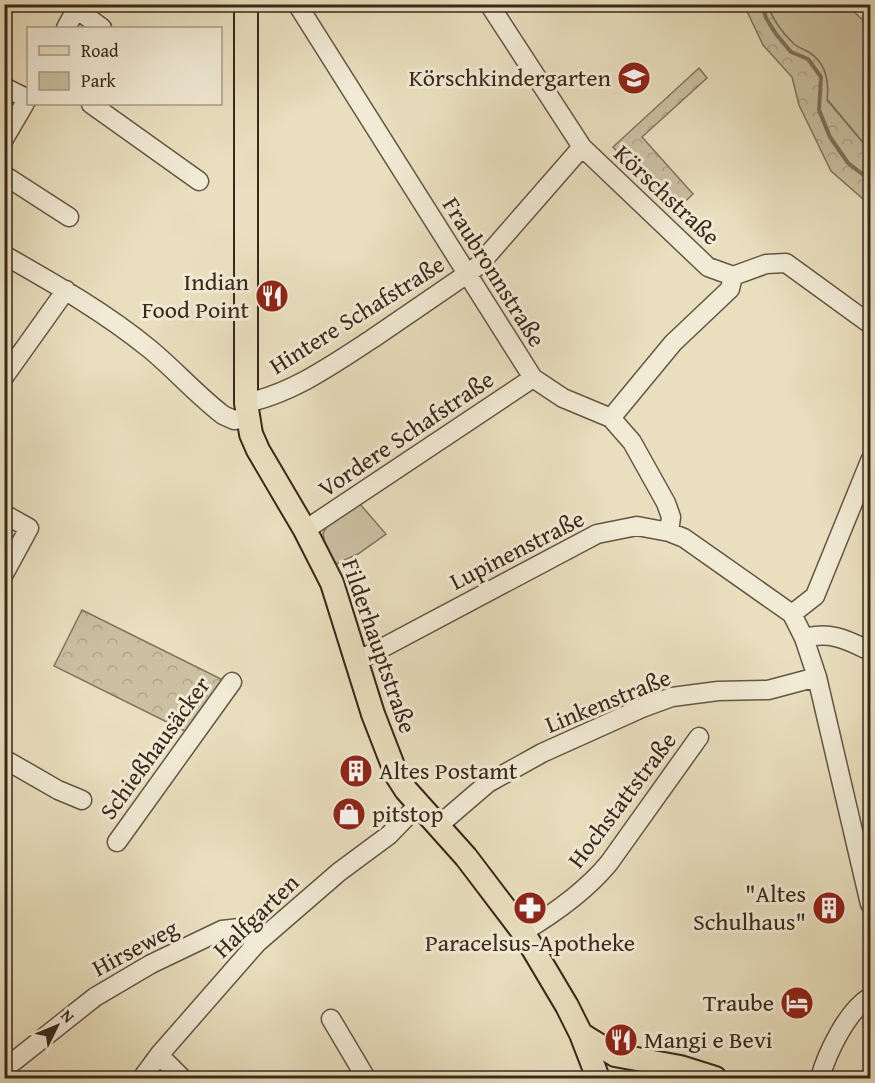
<svg xmlns="http://www.w3.org/2000/svg" width="875" height="1083" font-family="'Gentium Book Plus',serif">
  <style>
    .green { fill: #cbc0a2; stroke: #82745e; stroke-width: 1.5 }
    .forest { fill: url(#forest-crowns); stroke: #82745e; stroke-width: 1.5 }
    .lines { fill: none; stroke-linecap: round; stroke-linejoin: round }
    .stream { stroke: #7f715c; stroke-width: 4 }
    .minor-casing { stroke: #655644; stroke-width: 21 }
    .major-casing { stroke: #39281b; stroke-width: 26 }
    .minor { stroke: #f1ead5; stroke-width: 18 }
    .major { stroke: #e9dfbe; stroke-width: 22 }
    .labels { text-anchor: middle; stroke-width: 6; stroke-linejoin: round; paint-order: stroke }
    .poi-label { font-size: 24px; fill: #39281b; stroke: #f1ead5; text-anchor: end }
    .street-label { font-size: 24px; fill: #39281b; stroke: #f1ead5 }
  </style>
  <defs>
    <pattern id="forest-crowns" width="20" height="18" patternUnits="userSpaceOnUse" patternTransform="scale(1.5)"><rect width="20" height="18" fill="#cbc0a2"/><path d="M2 6a3 3 0 1 1 6 0M12 15a3 3 0 1 1 6 0" fill="none" stroke="#afa58b"/></pattern>
  </defs>
  <rect width="100%" height="100%" fill="#e9dfbe"/>
  <filter id="stains"><feTurbulence type="fractalNoise" baseFrequency=".00333" numOctaves="4"/><feColorMatrix values="0 0 0 0 .2 0 0 0 0 .09 0 0 0 0 .02 0 0 0 .5 -.17"/></filter>
  <radialGradient id="worn" r=".72"><stop offset=".6" stop-color="#630" stop-opacity="0"/><stop offset="1" stop-color="#630" stop-opacity=".3"/></radialGradient>
  <path class="green" d="M768 5H847L870 27V151L827 99C829 83 827 69 814 56 809 51 800 49 794 44 783 34 772 19 768 5Z
    M359 503 386 534 358 554 336 564 325 545 323 533 329 523Z"/>
  <path class="forest" d="M744 5H768C772 19 783 34 794 44 799 48 805 50 810 53 827 64 829 82 827 100L870 151V205L831 171 799 105 792 77 763 45Z
    M699 68 707 78 642 137 693 194 673 213 613 147Z
    M82 610 229 683 191 734 54 666Z"/>
  <g class="lines">
    <path class="stream" d="M762 4 766 18 776 34 791 52 808 59 821 77 819 110 830 137 848 163 870 180
      M866 4 870 8"/>
    <defs>
      <path id="minor" d="M70 4 102 28
        M297 4 533 378 563 398 611 418 632 442 666 503 671 517 669 532
        M489 4 582 147 708 267 733 276 766 264 786 263 870 324
        M66 28 79 4
        M4 87 28 99
        M91 104 199 181
        M4 139 28 98
        M4 175 69 217
        M4 255C55 284 106 313 151 350 176 371 197 395 223 415L234 420 247 418
        M4 377 66 290
        M246 403C293 393 332 365 372 339 404 317 435 296 467 274L479 265 582 147
        M611 418 673 343 730 289 733 276
        M4 514 29 528 4 574
        M305 530 533 378
        M792 614 815 596 870 461
        M804 638C831 631 847 640 870 651
        M355 658 369 655 597 534 637 526 669 532 684 538 792 614 804 638 817 677 870 904
        M4 759 58 790 82 800
        M439 825 488 783 542 753 642 708 672 697 718 691 768 690 817 677
        M117 842 232 682
        M523 932C555 913 585 892 609 863L699 737
        M331 1019 366 1078
        M159 1055 182 1078
        M13 1062 95 997 151 964 222 930 240 928 257 943
        M142 1078 159 1055 257 943 339 872 389 835 419 804
        M820 1078C827 1053 847 1011 870 997"/>
      <path id="major" d="M246 4V403L251 434 258 450 305 530 332 583 373 714 397 776 406 790 466 857 523 932 567 1006 581 1034 598 1078
        M581 1034 615 1055 680 1067 715 1078"/>
    </defs>
    <use href="#minor" class="minor-casing"/>
    <use href="#major" class="major-casing"/>
    <use href="#minor" class="minor"/>
    <use href="#major" class="major"/>
  </g>
  <defs>
    <symbol id="school-disc" viewBox="-11 -11 22 22"><circle r="9.5" fill="#8f2418" stroke="#f1ead5"/><path d="M0-5L7-2L0 1L-7-2ZM-4 1L0 2.5L4 1V4Q0 6-4 4Z" fill="#fff"/></symbol>
    <symbol id="restaurant-disc" viewBox="-11 -11 22 22"><circle r="9.5" fill="#8f2418" stroke="#f1ead5"/><path d="M-5-6h1v4h1v-4h1v4h1v-4h1v5L-1.5 .5V6h-2V.5L-5-1ZM5-6V6H3V1.5H1.5Q1.5-4 5-6Z" fill="#fff"/></symbol>
    <symbol id="building-disc" viewBox="-11 -11 22 22"><circle r="9.5" fill="#8f2418" stroke="#f1ead5"/><path d="M-4-6H4V6H1V3H-1V6H-4ZM-2.5-4.3h1.7v1.8h-1.7ZM.8-4.3h1.7v1.8H.8ZM-2.5-1h1.7V.8h-1.7ZM.8-1h1.7V.8H.8Z" fill="#fff"/></symbol>
    <symbol id="shop-disc" viewBox="-11 -11 22 22"><circle r="9.5" fill="#8f2418" stroke="#f1ead5"/><path d="M-5-2.5h2.3a2.7 3.5 0 0 1 5.4 0H5L5.5 6h-11ZM-1.5-2.5h3a1.5 2.3 0 0 0-3 0Z" fill="#fff"/></symbol>
    <symbol id="pharmacy-disc" viewBox="-11 -11 22 22"><circle r="9.5" fill="#8f2418" stroke="#f1ead5"/><path d="M-2-6h4v4h4v4h-4v4h-4v-4h-4v-4h4Z" fill="#fff"/></symbol>
    <symbol id="hotel-disc" viewBox="-11 -11 22 22"><circle r="9.5" fill="#8f2418" stroke="#f1ead5"/><path d="M-6-4.5h1.5V1H6V5H4.5V3h-9V5H-6ZM-4 0a1.8 1.8 0 1 1 3.6 0ZM.5 0V-2.5h3Q6-2.5 6 0Z" fill="#fff"/></symbol>
  </defs>
  <g fill-rule="evenodd">
    <use href="#school-disc" x="615" y="59" width="38" height="38"/>
    <use href="#restaurant-disc" x="253" y="277" width="38" height="38"/>
    <use href="#building-disc" x="337" y="752" width="38" height="38"/>
    <use href="#shop-disc" x="330" y="795" width="38" height="38"/>
    <use href="#pharmacy-disc" x="511" y="889" width="38" height="38"/>
    <use href="#building-disc" x="810" y="889" width="38" height="38"/>
    <use href="#hotel-disc" x="778" y="984" width="38" height="38"/>
    <use href="#restaurant-disc" x="602" y="1021" width="38" height="38"/>
  </g>
  <g class="labels">
    <g class="poi-label">
      <text x="611" y="86">Körschkindergarten</text>
      <text x="249" y="290">Indian<tspan x="249" dy="28">Food Point</tspan></text>
      <text x="379" y="779" text-anchor="start">Altes Postamt</text>
      <text x="372" y="822" text-anchor="start">pitstop</text>
      <text x="806" y="902">"Altes<tspan x="806" dy="28">Schulhaus"</tspan></text>
      <text x="530" y="951" text-anchor="middle">Paracelsus-Apotheke</text>
      <text x="774" y="1011">Traube</text>
      <text x="644" y="1048" text-anchor="start">Mangi e Bevi</text>
    </g>
    <g class="street-label">
      <text transform="translate(667 195) rotate(43)" y="8">Körschstraße</text>
      <text transform="translate(494 272) rotate(58)" y="8">Fraubronnstraße</text>
      <text transform="translate(357 315) rotate(-32)" y="8">Hintere Schafstraße</text>
      <text transform="translate(406 434) rotate(-34)" y="8">Vordere Schafstraße</text>
      <text transform="translate(517 550) rotate(-27)" y="8">Lupinenstraße</text>
      <text transform="translate(379 646) rotate(71)" y="8">Filderhauptstraße</text>
      <text transform="translate(608 701) rotate(-22)" y="8">Linkenstraße</text>
      <text transform="translate(155 748) rotate(-54)" y="8">Schießhausäcker</text>
      <text transform="translate(622 800) rotate(-53)" y="8">Hochstattstraße</text>
      <text transform="translate(256 916) rotate(-44)" y="8">Halfgarten</text>
      <text transform="translate(135 948) rotate(-28)" y="8">Hirseweg</text>
    </g>
  </g>
  <rect width="875" height="1083" fill="none" stroke="#e9dfbe" stroke-width="24"/>
  <rect x="6" y="6" width="863" height="1071" fill="none" stroke="#39281b" stroke-width="3"/>
  <rect x="12" y="12" width="851" height="1059" fill="none" stroke="#39281b" stroke-width="1.5"/>
  <rect x="27" y="27" width="195" height="78" fill="#f1ead5" stroke="#a79c8b" stroke-width="1.5"/>
  <rect x="39" y="46" width="30" height="9" fill="#e9dfbe" stroke="#a79c8b" stroke-width="1.5"/>
  <text x="81" y="57" font-size="18" fill="#39281b">Road</text>
  <rect x="39" y="72" width="30" height="18" fill="#cbc0a2" stroke="#a79c8b" stroke-width="1.5"/>
  <text x="81" y="87" font-size="18" fill="#39281b">Park</text>
  <g transform="translate(57 1026) rotate(47)" stroke="#f1ead5" stroke-width="4.5" paint-order="stroke">
  <path d="M0-4.5L10 22L0 15L-10 22Z" fill="#39281b"/>
  <text y="-9" font-size="16" font-weight="bold" text-anchor="middle" fill="#39281b">N</text>
  </g>
  <rect width="100%" height="100%" filter="url(#stains)"/>
  <rect width="100%" height="100%" fill="url(#worn)"/>
</svg>
